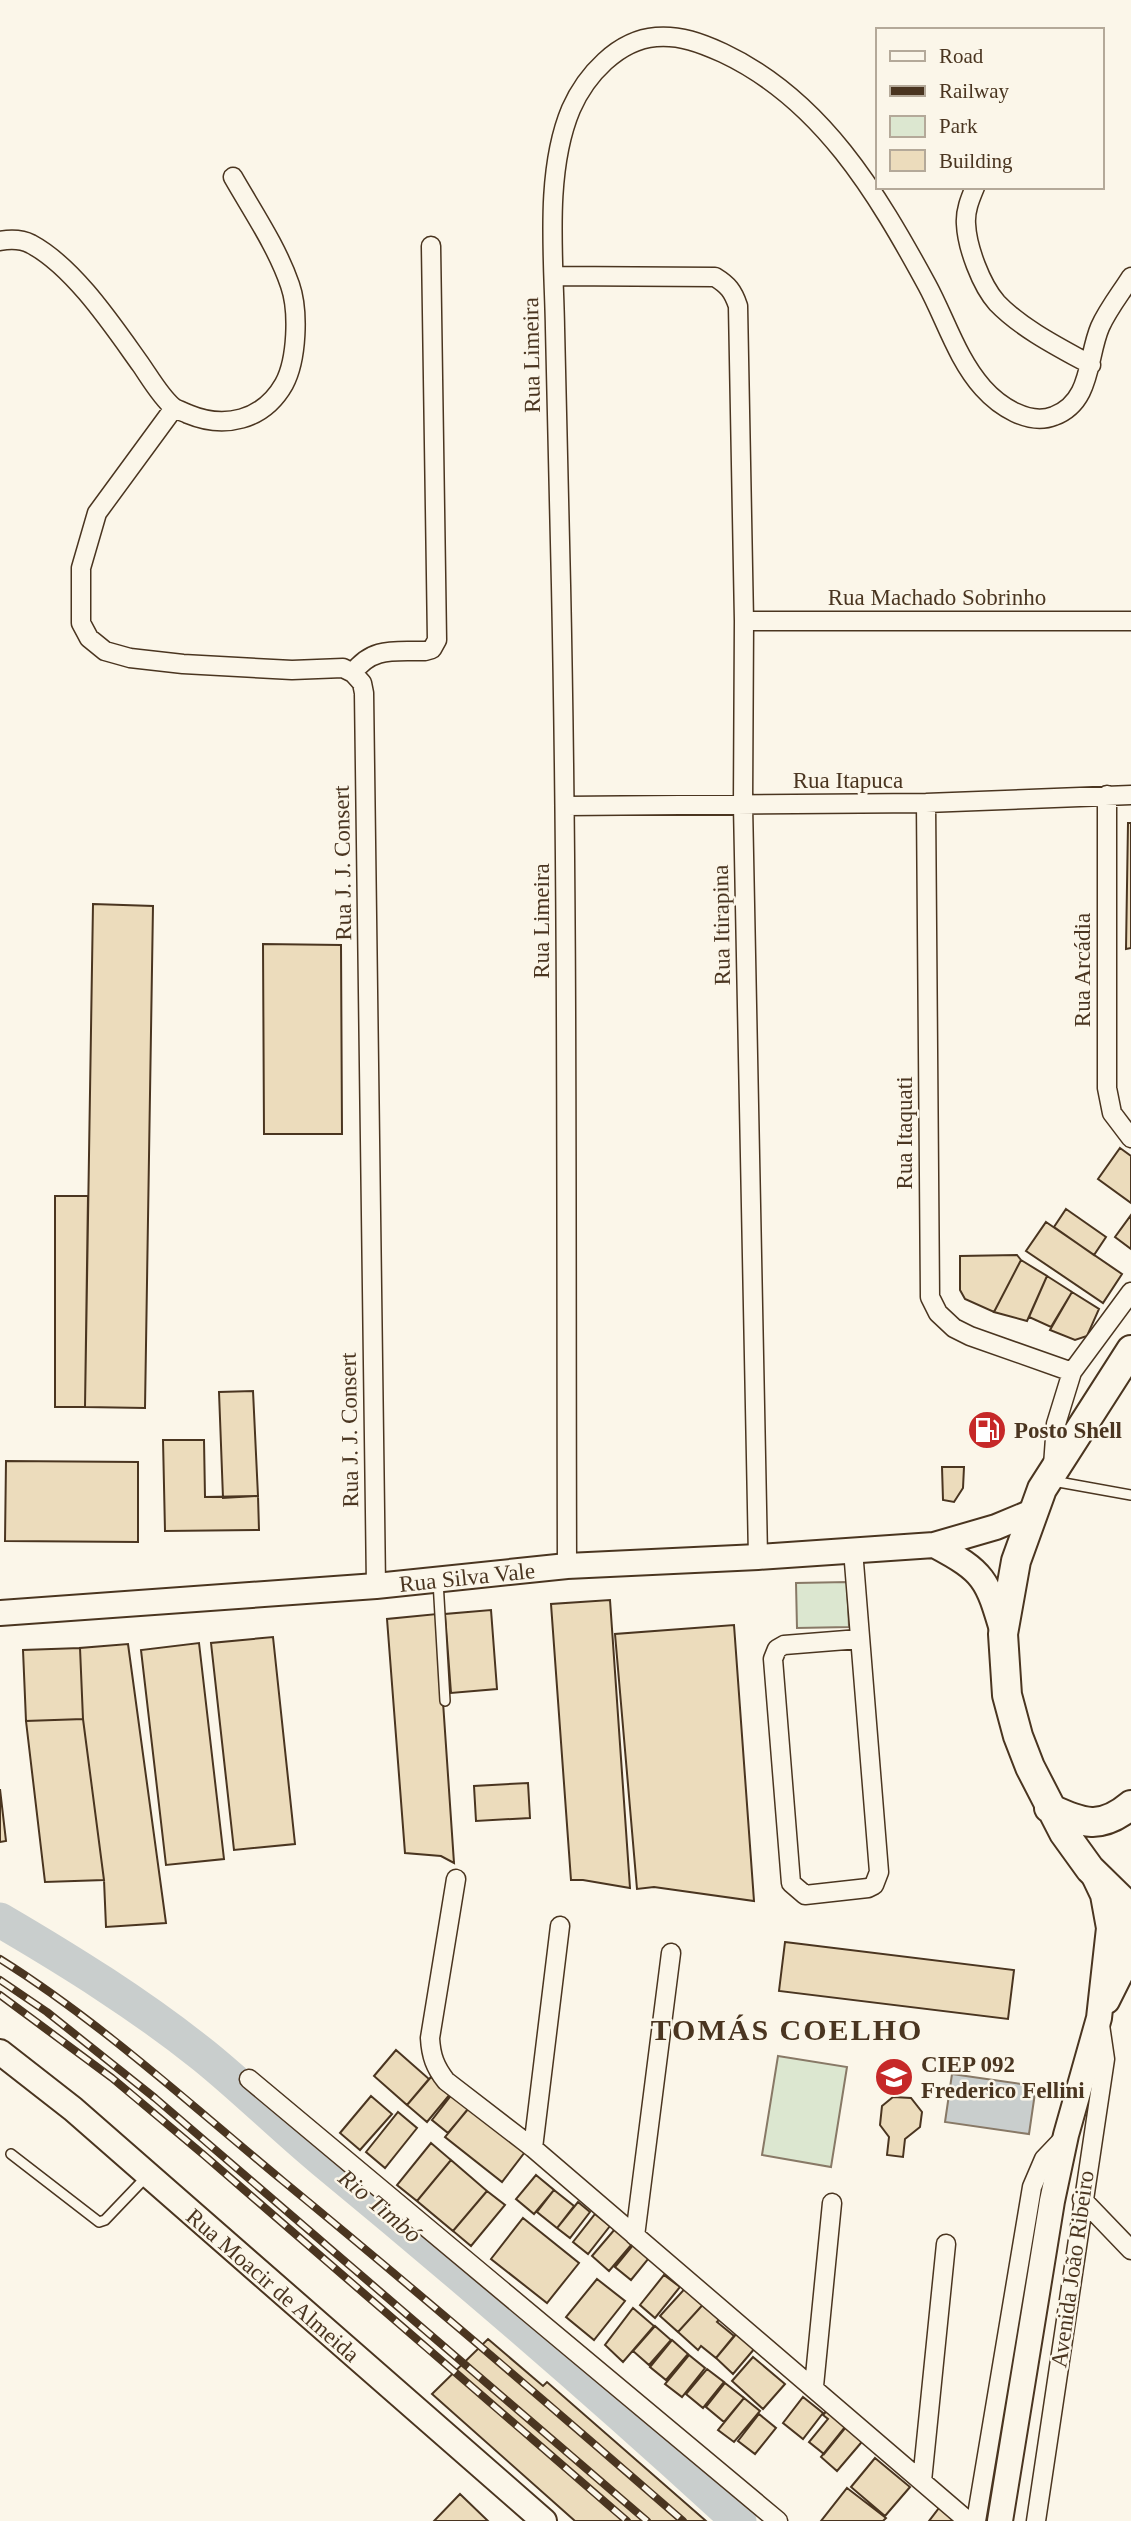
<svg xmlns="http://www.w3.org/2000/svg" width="1131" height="2521" font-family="'Times New Roman',serif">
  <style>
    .green { fill: #dce7d0; stroke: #887966; stroke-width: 2 }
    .water { fill: #c9cecd; stroke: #887966; stroke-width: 2 }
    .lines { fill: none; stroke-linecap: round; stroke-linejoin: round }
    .river { stroke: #c9cecd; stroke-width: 35 }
    .building { fill: #ecdcbc; stroke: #4a3520; stroke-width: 2 }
    .lane-casing { stroke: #4a3520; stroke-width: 12 }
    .street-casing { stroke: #4a3520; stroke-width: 21 }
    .secondary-casing { stroke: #4a3520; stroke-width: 28 }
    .primary-casing { stroke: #4a3520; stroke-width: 32 }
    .lane { stroke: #fbf6e9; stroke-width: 9 }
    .street { stroke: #fbf6e9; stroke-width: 18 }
    .secondary { stroke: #fbf6e9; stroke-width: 24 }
    .primary { stroke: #fbf6e9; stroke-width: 28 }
    .rail-casing { stroke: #4a3520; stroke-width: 8 }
    .rail { stroke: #fbf6e9; stroke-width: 5; stroke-dasharray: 16; stroke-linecap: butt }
    .labels { text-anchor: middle; stroke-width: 5; stroke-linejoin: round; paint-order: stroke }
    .street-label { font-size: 23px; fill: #4a3520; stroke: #fbf6e9 }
    .poi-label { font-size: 23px; font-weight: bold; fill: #4a3520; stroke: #fbf6e9; text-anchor: start }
    .water-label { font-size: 24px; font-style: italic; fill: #4a3520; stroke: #fbf6e9 }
    .district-label { font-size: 30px; font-weight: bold; letter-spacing: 2px; fill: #4a3520; stroke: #fbf6e9 }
  </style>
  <rect width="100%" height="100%" fill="#fbf6e9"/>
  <path class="green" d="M847 1582 849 1627 797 1628 796 1583Z
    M778 2056 847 2067 831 2167 762 2155Z"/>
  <path class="water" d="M952 2074 1036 2086 1029 2134 945 2122Z"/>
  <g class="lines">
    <path class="river" d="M0 1920C70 1961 139 2004 203 2055 244 2088 282 2126 323 2160 465 2277 604 2397 739 2521"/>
  </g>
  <path class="building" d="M1128 823H1131V948L1126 949Z
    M93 904 153 906 145 1408 85 1407Z
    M263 944 341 945 342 1134H264Z
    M1120 1148 1131 1156V1203L1098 1179Z
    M55 1196H88L85 1407H55Z
    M1066 1209 1106 1237 1094 1255 1054 1227Z
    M1131 1215V1249L1115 1237Z
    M1046 1222 1122 1274 1103 1303 1026 1251Z
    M1017 1255 1021 1260 994 1312 965 1299 960 1290V1256Z
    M1021 1260 1047 1276 1027 1321 994 1312Z
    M1047 1276 1072 1292 1051 1327 1029 1317Z
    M1072 1292 1099 1309 1087 1336 1075 1340 1050 1330Z
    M253 1391 258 1496 223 1498 219 1392Z
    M163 1440H204L205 1497 258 1496 259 1530 165 1531Z
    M6 1461 138 1462V1542L5 1541Z
    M942 1467H964L963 1488 954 1502 943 1500Z
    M610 1600 630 1888 583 1880H571L551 1604Z
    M491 1610 497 1689 451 1693 445 1614Z
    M437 1614 454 1863 441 1856 405 1853 387 1619Z
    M734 1625 754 1901 654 1887 637 1889 615 1634Z
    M273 1637 295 1844 234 1850 211 1643Z
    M199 1643 224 1859 166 1865 141 1650Z
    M128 1644 166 1923 106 1927 104 1880 83 1719 80 1648Z
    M80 1648 83 1719 26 1721 23 1650Z
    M83 1719 104 1880 45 1882 26 1721Z
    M528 1783 530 1818 476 1821 474 1786Z
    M0 1789 6 1841 0 1842Z
    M785 1942 1014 1970 1008 2019 779 1991Z
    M396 2050 429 2079 407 2105 374 2076Z
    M431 2077 451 2093 427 2122 407 2105Z
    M453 2093 470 2107 448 2133 432 2120Z
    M371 2096 392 2114 360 2150 340 2133Z
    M893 2097 911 2098 922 2112 920 2127 905 2139 903 2157 887 2155 889 2137 880 2125 882 2106Z
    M472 2104 528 2148 502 2182 445 2137Z
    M398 2112 417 2128 385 2168 366 2152Z
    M431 2143 451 2160 417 2201 397 2185Z
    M451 2160 487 2191 453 2231 417 2201Z
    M536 2175 554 2190 534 2214 516 2199Z
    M554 2190 574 2206 557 2228 537 2212Z
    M487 2191 505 2205 471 2246 453 2231Z
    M578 2202 590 2212 570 2238 557 2228Z
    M595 2214 610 2226 588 2254 573 2242Z
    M523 2218 579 2263 547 2303 491 2259Z
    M615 2229 632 2244 609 2271 592 2256Z
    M633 2245 649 2258 631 2280 615 2267Z
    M664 2275 680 2287 655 2318 640 2305Z
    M597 2279 625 2301 594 2340 566 2317Z
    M690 2283 708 2299 678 2332 660 2316Z
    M708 2299 724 2314 717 2322 734 2336 716 2358 701 2346 698 2350 678 2332Z
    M633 2308 654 2326 623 2362 605 2345Z
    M655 2326 671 2340 649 2365 633 2351Z
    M737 2333 755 2348 733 2374 716 2358Z
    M488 2339 543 2386 547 2382 706 2521H575L432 2394Z
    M672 2340 688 2354 666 2380 650 2367Z
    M689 2355 705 2368 682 2397 665 2384Z
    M753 2357 785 2384 763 2409 732 2381Z
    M707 2369 724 2382 703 2408 686 2394Z
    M725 2383 744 2398 724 2422 706 2407Z
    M803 2397 823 2413 803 2439 783 2423Z
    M744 2398 760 2411 734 2442 718 2430Z
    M832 2405 851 2421 824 2454 809 2442 828 2419 823 2415Z
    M759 2414 776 2428 755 2454 738 2441Z
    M849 2422 866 2437 837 2471 821 2457Z
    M875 2458 910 2487 885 2516 851 2487Z
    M847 2488 886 2518 883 2521H821Z
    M460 2494 488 2521H434Z
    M939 2508 955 2521H929Z"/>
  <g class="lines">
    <defs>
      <path id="lane" d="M1053 1481 1131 1495
        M438 1581 445 1701
        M11 2154 99 2222 105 2220 148 2175"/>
      <path id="street" d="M975 187C970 199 965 211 966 224 967 247 981 285 997 303 1022 329 1060 348 1091 365
        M0 241C11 239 21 239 31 244 74 267 113 326 141 365 150 378 161 397 173 407 177 410 184 412 188 414 224 429 263 421 284 384 297 360 299 311 290 285 277 247 253 212 233 177
        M554 276 715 277C728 285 733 291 738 306L744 621 743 805 758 1557
        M174 408 97 513 81 568V623L89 638 105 651 130 658 183 664 292 670 343 668 353 673 362 683 364 693 376 1586
        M744 621H1131
        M353 673C372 646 396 652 425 651L432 649 437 640 431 246
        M1107 795V1088L1112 1113 1131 1138
        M926 803 930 1297 938 1313 954 1328 970 1336 1072 1372
        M566 806 926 803 1131 795
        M1053 1466 1056 1424 1072 1372 1131 1292
        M853 1550 879 1872 874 1885 868 1888 805 1895 791 1883 773 1659 777 1649 784 1645 859 1639
        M567 1566C566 1239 568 912 561 585 559 500 557 414 555 328 554 260 544 173 571 109 586 75 618 40 656 37 680 35 701 43 723 53 821 99 877 193 927 285 945 318 957 359 983 388 999 406 1029 426 1054 416 1092 402 1087 357 1100 327 1108 309 1121 293 1131 277
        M456 1879 430 2038C431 2056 435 2067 446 2081L533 2148 968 2521
        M249 2079 778 2521
        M533 2148 560 1926
        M1082 2199 1131 2250
        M635 2236 671 1953
        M814 2386 832 2203
        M922 2481 946 2244
        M976 2521 1032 2187 1044 2159 1064 2138
        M1036 2521 1105 2059 1100 2025"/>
      <path id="secondary" d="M934 1545C985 1572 987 1579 1003 1633
        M0 1613 376 1586 567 1566 758 1557 934 1545 996 1527 1032 1512
        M1107 2001 1123 1969 1131 1910
        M0 2052 73 2109 544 2521
        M1000 2521 1052 2201 1066 2135 1099 2018 1109 1928 1103 1895 1093 1874"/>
      <path id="primary" d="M1131 1350 1042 1489 1016 1561 1003 1634 1007 1695 1018 1736 1030 1767 1064 1833 1090 1869 1131 1909
        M1049 1808C1083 1823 1100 1831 1131 1805"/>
    </defs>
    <use href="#lane" class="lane-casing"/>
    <use href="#street" class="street-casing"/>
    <use href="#secondary" class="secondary-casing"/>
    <use href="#primary" class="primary-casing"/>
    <use href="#lane" class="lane"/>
    <use href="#street" class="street"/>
    <use href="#secondary" class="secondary"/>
    <use href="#primary" class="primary"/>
    <defs>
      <path id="rail" d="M0 1959C102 2023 191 2105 283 2181 418 2292 551 2406 683 2521
        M0 1980 47 2012 155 2098 647 2521
        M0 1995 112 2078 205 2156 627 2521"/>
    </defs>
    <use href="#rail" class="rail-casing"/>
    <use href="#rail" class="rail"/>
  </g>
  <defs>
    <symbol id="fuel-disc" viewBox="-11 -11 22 22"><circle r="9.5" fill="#c62828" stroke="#fbf6e9"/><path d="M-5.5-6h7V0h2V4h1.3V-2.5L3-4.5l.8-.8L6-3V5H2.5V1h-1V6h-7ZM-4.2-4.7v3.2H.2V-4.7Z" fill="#fff"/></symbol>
    <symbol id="school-disc" viewBox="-11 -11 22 22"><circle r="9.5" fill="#c62828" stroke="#fbf6e9"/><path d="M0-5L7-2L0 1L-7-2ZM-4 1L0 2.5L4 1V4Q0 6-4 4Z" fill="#fff"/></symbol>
  </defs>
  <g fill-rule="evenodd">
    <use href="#fuel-disc" x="965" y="1408" width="44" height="44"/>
    <use href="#school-disc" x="872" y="2055" width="44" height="44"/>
  </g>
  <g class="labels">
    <g class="street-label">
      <text transform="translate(531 355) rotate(-91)" y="8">Rua Limeira</text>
      <text x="937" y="605">Rua Machado Sobrinho</text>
      <text x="848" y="788">Rua Itapuca</text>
      <text transform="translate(342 863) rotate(-91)" y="8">Rua J. J. Consert</text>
      <text transform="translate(541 921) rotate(-90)" y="8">Rua Limeira</text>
      <text transform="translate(721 925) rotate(-91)" y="8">Rua Itirapina</text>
      <text transform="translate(1082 970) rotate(-90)" y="8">Rua Arcádia</text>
      <text transform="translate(904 1133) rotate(-90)" y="8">Rua Itaquati</text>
      <text transform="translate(349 1430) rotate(-91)" y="8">Rua J. J. Consert</text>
      <text transform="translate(467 1577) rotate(-6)" y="8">Rua Silva Vale</text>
      <text transform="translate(1072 2269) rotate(-82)" y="8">Avenida João Ribeiro</text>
      <text transform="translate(273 2285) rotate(41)" y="8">Rua Moacir de Almeida</text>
    </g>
    <g class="poi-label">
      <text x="1014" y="1438">Posto Shell</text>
      <text x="921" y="2072">CIEP 092<tspan x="921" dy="26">Frederico Fellini</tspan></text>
    </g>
    <g class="water-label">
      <text transform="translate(380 2206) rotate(40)" y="8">Rio Timbó</text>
    </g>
    <g class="district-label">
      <text x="787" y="2040">TOMÁS COELHO</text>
    </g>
  </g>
  <rect x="876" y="28" width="228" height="161" fill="#fbf6e9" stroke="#b4a999" stroke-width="2"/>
  <rect x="890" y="51" width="35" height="10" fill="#fbf6e9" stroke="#b4a999" stroke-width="2"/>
  <text x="939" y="63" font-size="21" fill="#4a3520">Road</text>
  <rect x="890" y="86" width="35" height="10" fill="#4a3520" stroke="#b4a999" stroke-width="2"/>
  <text x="939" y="98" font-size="21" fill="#4a3520">Railway</text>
  <rect x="890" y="116" width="35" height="21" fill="#dce7d0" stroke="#b4a999" stroke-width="2"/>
  <text x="939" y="133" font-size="21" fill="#4a3520">Park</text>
  <rect x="890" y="150" width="35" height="21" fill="#ecdcbc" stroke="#b4a999" stroke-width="2"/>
  <text x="939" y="168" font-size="21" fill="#4a3520">Building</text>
</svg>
